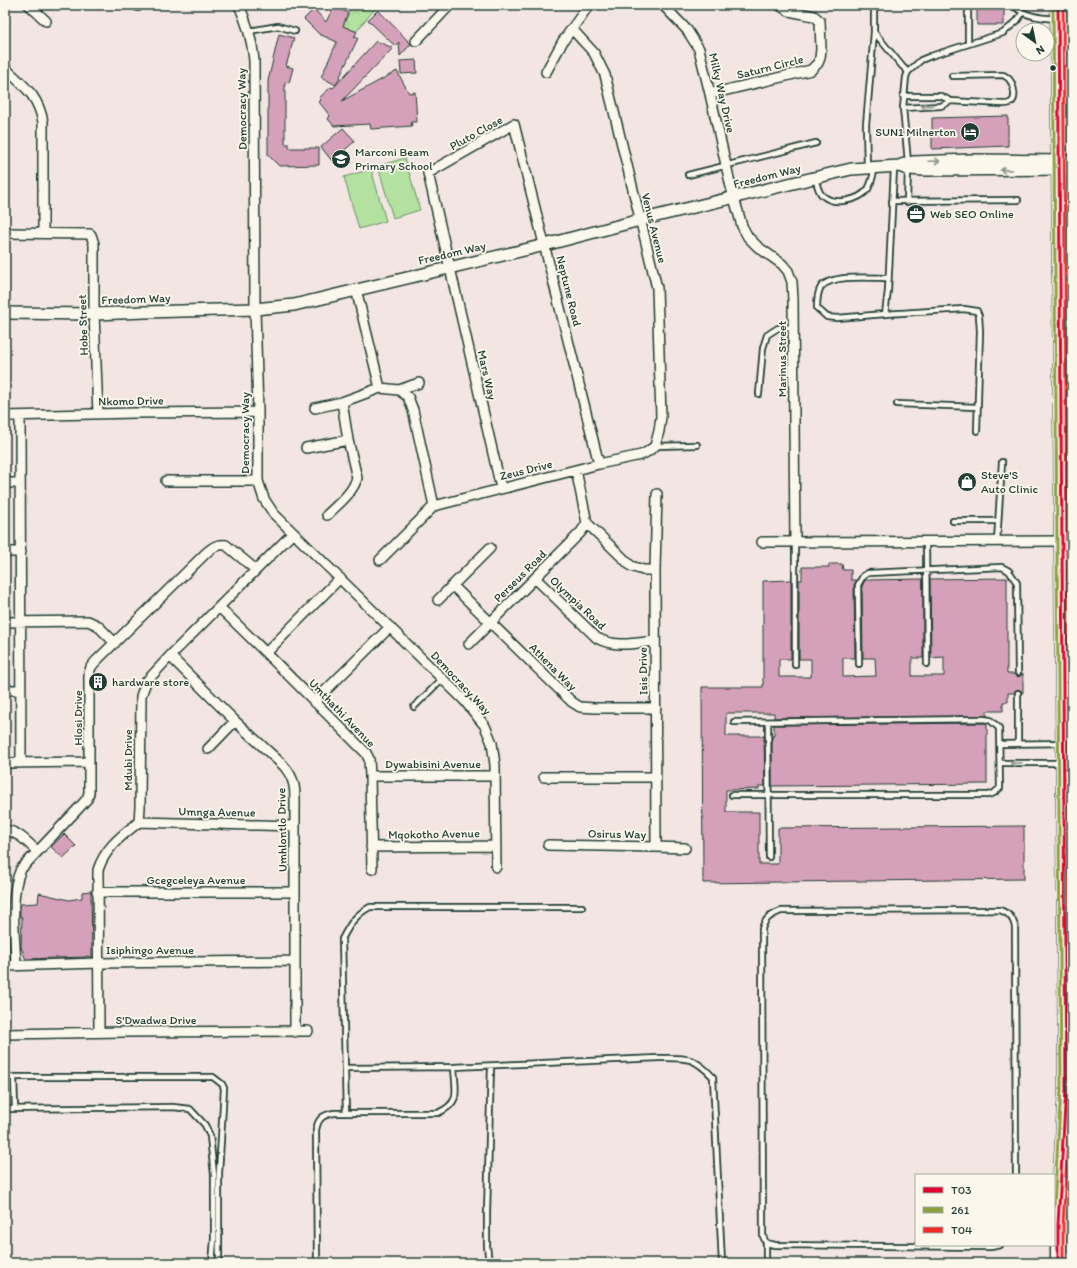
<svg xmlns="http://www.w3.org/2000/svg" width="1077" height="1268" font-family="Itim,sans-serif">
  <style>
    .grass { fill: #b3e1a0; stroke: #698f6a }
    .park { fill: url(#park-crowns); stroke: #698f6a }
    .building { fill: #d5a0b9; stroke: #1f3d34 }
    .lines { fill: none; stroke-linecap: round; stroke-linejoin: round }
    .service-casing { stroke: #1f3d34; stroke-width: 8 }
    .minor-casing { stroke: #1f3d34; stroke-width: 12 }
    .tertiary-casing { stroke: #1f3d34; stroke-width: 14 }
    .primary-casing { stroke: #1f3d34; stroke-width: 17 }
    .service { stroke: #fbf7ec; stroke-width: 4.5 }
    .minor { stroke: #fbf7ec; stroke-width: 9 }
    .tertiary { stroke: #fbf7ec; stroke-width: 11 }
    .primary { stroke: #fbf7ec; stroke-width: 14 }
    .bus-1-casing { stroke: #fbf7ec; stroke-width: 6 }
    .bus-2-casing { stroke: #fbf7ec; stroke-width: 6 }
    .bus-3-casing { stroke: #fbf7ec; stroke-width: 6 }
    .bus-1 { stroke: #e2002f; stroke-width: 3 }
    .bus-2 { stroke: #8aa13d; stroke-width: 3 }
    .bus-3 { stroke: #f22b29; stroke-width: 3 }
    .oneway { stroke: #8d9a90 }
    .bus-dot { fill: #1f3d34; stroke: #fbf7ec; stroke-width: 1.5 }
    .labels { text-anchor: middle; stroke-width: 3.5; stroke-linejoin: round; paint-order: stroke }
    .street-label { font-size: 12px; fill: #1f3d34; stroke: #fbf7ec }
    .poi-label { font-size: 12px; fill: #1f3d34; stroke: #fbf7ec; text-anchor: start }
  </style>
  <defs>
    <pattern id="park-crowns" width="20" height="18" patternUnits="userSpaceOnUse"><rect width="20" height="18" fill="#b3e1a0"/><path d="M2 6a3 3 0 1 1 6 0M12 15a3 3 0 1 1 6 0" fill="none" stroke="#9ac28a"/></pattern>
  </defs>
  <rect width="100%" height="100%" fill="#f3e6e2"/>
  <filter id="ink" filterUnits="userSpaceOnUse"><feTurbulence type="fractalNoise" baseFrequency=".025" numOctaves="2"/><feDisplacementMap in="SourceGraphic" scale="8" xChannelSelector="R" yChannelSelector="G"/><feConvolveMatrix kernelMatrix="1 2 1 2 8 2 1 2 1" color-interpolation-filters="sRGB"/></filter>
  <g filter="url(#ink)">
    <path class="grass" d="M405 158 420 210 393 218 378 166Z
      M371 169 386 221 359 229 344 177Z"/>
    <path class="park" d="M352 5H375L377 6 356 32 343 26Z"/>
    <path class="building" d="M977 5H1004V25H977Z
      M334 6 348 13 343 26 357 32 354 37 358 38 336 85 376 41 393 48 342 101 397 71 409 93 415 92 417 122H411L412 126 371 129 370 124 334 126 328 119 330 116 319 102 321 100 319 98 331 87 333 88 336 85 321 77 337 42 319 34 304 19 314 9 326 22Z
      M378 10 411 44 400 56 399 42 395 46 368 20Z
      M279 34 294 38 286 66 293 68 289 83 285 82V144H289V148H319V165L279 166 268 155V81Z
      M416 60 417 73 401 74 400 61Z
      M1008 116V146L932 149V118Z
      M343 128 355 141 332 161 321 147Z
      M829 564H842L843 570H851V580H857L854 585 855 658H843V677L876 676 875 658H863L862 586 865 580 923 579V658H912V676H944V657L931 658 930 579 1007 578V674H1014L1016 676 1018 677 1023 673V693L1018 689 1014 693H1008V702H1003V711H987V716L774 718V713H726V736H764L765 786H759V789L726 790V812H759V864H778V828L1024 826V879L703 883 702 687H763V581L791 580V659H779V677H811V659H799V580H802V567H829Z
      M983 723H987V784L772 786V736H774V725Z
      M64 834 76 846 63 858 51 847Z
      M91 891 92 957 86 956V957L27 959 25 958 21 947 22 917H20V904L38 903 39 893 69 900 82 898V892Z"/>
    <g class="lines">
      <defs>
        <path id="service" d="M874 5V32L902 66 908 72
          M968 5V44
          M1014 5C1023 17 1043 18 1057 19
          M249 31 278 26 295 31
          M903 96H941L951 101 1003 104C1006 104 1008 104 1010 103 1018 99 1013 84 1009 79 1008 78 1004 75 1003 75L952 76
          M903 108 941 106 951 101
          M908 162 903 108 906 77 908 72 921 60 931 56 1003 33 1017 21 1023 12
          M867 167 866 125 874 32
          M894 168 888 291 885 314 964 309 977 311 979 316 980 331 977 431
          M688 175 816 143
          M815 178C817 183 818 192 822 195 833 206 859 201 868 189 872 183 873 174 875 168
          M892 201 1018 200
          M907 202 908 170
          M885 314 837 318 827 317 817 308C817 302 817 293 821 287 832 274 872 278 888 278
          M759 394 763 348 767 335 778 328H793
          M897 404 977 407
          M655 446 697 445
          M953 521H997
          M795 542V665
          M926 542 927 664
          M997 542 1002 462
          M859 664 858 585 863 576 868 573 1002 567 1009 571 1017 583 1018 673
          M1018 693V744
          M414 707 442 679
          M768 722 769 857
          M1000 744 1072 743
          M1000 763H1072
          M732 795H988L994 793 1000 788 999 728 990 720 983 719 734 722
          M346 1068 454 1067 659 1058C687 1058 693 1056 713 1077L722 1263
          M5 1079 14 1077
          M15 1108 14 1077H213L222 1084 224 1088 219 1173V1263
          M5 1109 173 1107 190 1109 205 1125 210 1136 214 1175V1239L212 1263
          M346 1113 342 939C350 924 355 915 370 907H582
          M766 1243 775 1245 991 1247 1000 1245
          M317 1263 316 1130C318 1119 322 1115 334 1113H438C462 1102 455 1091 454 1067
          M489 1263 487 1246V1212L491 1066
          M766 1263V1243L763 1236 762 929C765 918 771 915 781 911L1000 910C1010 914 1013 918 1015 927L1016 1175"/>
        <path id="minor" d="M29 5 46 21
          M138 5V6
          M239 5C247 24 252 39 254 60L255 309 258 412V481L264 499 274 514 464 700 485 726 492 743 495 765 496 867
          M663 5 687 30 699 49 710 94 731 187 742 226 748 237 758 247 782 264 788 271 792 282 793 300 795 542
          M416 41 450 5
          M5 68C24 86 38 95 43 122V233
          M546 72 563 41 589 5
          M710 94 811 70 818 63 820 58 821 49 820 21 814 16 789 11 779 5
          M5 233 90 234 91 235 94 244V314L98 414
          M356 289 380 388
          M1060 305H1072
          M399 390 408 397 413 410 434 506
          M315 408 342 402 380 388 399 390 419 383
          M5 416 135 413 258 412
          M20 416 21 762
          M306 448 348 440
          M576 470 587 523 631 566 643 570H655
          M166 481H258
          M5 483H20
          M501 488 428 173 514 124 599 464
          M327 515C338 504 352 494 357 478L348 440 342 402
          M762 542 1061 541
          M5 552H21
          M380 560 434 506 599 464 641 455 647 452 655 446 659 431 661 417 657 288 605 75 594 53 572 29
          M535 578 597 638C615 648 635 643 655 641
          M453 586 572 702 580 707 595 708H656
          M438 600 490 548
          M219 607C269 655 317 704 366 753L369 759 370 776 372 869
          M5 622 88 621 97 625 115 643
          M469 644 581 532 587 523
          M267 652 340 578
          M170 656 235 721 283 765C297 780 295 793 295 812V1032
          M5 690H21
          M314 702 390 627
          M208 749 235 721
          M5 763 89 762
          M370 776H495
          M544 777H655
          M139 822 295 826
          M5 830C19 832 27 842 37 851
          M548 845 656 847 685 848
          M371 847 496 846
          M656 847 655 570 657 494
          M97 892H295
          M5 966 99 963 295 961
          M16 966C15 937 9 895 21 869L76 811 87 799 89 793V674L91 667 96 661 206 553C213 547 217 544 226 545L256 570
          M99 1032 98 870C105 848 121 836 139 822L140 807 141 696 146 682 170 656 293 533
          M5 1034 124 1032 308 1031"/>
        <path id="tertiary" d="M901 165 913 162 971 160 1072 161
          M5 313 94 314 145 312 255 309 294 305 545 245 640 220 851 169 899 166 908 169 925 170 1072 169"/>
        <path id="primary" d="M1058 5 1066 1089 1058 1224V1263"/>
      </defs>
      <use href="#service" class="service-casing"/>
      <use href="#minor" class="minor-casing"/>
      <use href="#tertiary" class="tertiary-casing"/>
      <use href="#primary" class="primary-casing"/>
      <use href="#service" class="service"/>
      <use href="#minor" class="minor"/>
      <use href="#tertiary" class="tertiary"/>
      <use href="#primary" class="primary"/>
      <defs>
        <path id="bus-1" d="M1058 5 1066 1089 1058 1224V1263"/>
        <path id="bus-2" d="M1053 5 1061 1089 1054 1207"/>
        <path id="bus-3" d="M1063 1263V1224L1071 1089 1063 5"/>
      </defs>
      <use href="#bus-1" class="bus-1-casing"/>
      <use href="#bus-2" class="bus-2-casing"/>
      <use href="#bus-3" class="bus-3-casing"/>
      <use href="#bus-1" class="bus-1"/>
      <use href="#bus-2" class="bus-2"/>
      <use href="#bus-3" class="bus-3"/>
    </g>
    <defs><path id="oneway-shaft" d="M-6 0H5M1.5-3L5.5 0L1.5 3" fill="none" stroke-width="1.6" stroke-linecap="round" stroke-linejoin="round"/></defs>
    <g class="oneway">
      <use href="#oneway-shaft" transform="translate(927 106) rotate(177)"/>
      <use href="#oneway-shaft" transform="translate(934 161) rotate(-2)"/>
      <use href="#oneway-shaft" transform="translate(1006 170) rotate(179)"/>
      <use href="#oneway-shaft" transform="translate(1016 763) rotate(179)"/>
    </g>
  </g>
  <defs>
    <symbol id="hotel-disc" viewBox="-11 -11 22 22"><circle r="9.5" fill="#1f3d34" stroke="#fbf7ec"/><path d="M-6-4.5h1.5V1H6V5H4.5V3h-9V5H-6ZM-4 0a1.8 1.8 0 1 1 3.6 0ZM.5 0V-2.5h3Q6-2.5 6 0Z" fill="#fff"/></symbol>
    <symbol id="school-disc" viewBox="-11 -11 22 22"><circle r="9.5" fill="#1f3d34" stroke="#fbf7ec"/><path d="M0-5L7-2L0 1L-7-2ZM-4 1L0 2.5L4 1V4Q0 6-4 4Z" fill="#fff"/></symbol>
    <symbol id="office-disc" viewBox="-11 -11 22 22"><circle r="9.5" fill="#1f3d34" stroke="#fbf7ec"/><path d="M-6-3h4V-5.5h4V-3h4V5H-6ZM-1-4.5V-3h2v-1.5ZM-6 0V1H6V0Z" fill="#fff"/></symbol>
    <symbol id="shop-disc" viewBox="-11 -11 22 22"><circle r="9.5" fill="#1f3d34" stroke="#fbf7ec"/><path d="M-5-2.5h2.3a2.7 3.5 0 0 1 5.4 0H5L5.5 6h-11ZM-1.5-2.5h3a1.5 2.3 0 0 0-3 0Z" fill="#fff"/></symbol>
    <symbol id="building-disc" viewBox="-11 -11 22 22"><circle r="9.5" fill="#1f3d34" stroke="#fbf7ec"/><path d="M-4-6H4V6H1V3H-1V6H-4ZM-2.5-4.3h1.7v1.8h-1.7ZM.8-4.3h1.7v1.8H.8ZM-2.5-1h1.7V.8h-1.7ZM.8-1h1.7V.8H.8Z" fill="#fff"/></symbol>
  </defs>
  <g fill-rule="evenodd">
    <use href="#hotel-disc" x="959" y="121" width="22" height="22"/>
    <use href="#school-disc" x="330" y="148" width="22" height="22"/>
    <use href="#office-disc" x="905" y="203" width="22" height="22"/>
    <use href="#shop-disc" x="956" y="471" width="22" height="22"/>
    <use href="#building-disc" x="87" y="671" width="22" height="22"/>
  </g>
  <circle class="bus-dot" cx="1053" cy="68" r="3.5"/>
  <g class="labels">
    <g class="street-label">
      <text transform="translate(770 67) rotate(-14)" y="4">Saturn Circle</text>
      <text transform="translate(722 93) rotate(77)" y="4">Milky Way Drive</text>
      <text transform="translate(242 109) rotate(-91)" y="4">Democracy Way</text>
      <text transform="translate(476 133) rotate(-29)" y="4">Pluto Close</text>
      <text transform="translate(767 176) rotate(-14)" y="4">Freedom Way</text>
      <text transform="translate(654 228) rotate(76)" y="4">Venus Avenue</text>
      <text transform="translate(452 253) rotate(-13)" y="4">Freedom Way</text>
      <text transform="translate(569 291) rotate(76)" y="4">Neptune Road</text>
      <text transform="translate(136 299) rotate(-2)" y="4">Freedom Way</text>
      <text transform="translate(83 325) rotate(-92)" y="4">Hobe Street</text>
      <text transform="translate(782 359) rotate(-90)" y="4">Marinus Street</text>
      <text transform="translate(487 375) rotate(77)" y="4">Mars Way</text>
      <text transform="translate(131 401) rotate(-1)" y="4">Nkomo Drive</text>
      <text transform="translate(245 433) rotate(-90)" y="4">Democracy Way</text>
      <text transform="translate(526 470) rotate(-14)" y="4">Zeus Drive</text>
      <text transform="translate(520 576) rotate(-45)" y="4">Perseus Road</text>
      <text transform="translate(578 603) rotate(43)" y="4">Olympia Road</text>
      <text transform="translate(553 667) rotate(45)" y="4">Athena Way</text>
      <text transform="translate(643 671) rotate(-91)" y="4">Isis Drive</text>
      <text transform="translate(461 683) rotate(47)" y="4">Democracy Way</text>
      <text transform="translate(342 713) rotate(46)" y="4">Umthathi Avenue</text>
      <text transform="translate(78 718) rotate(-90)" y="4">Hlosi Drive</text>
      <text transform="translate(128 760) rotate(-90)" y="4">Mdubi Drive</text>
      <text x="433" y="768">Dywabisini Avenue</text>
      <text transform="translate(217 812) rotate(1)" y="4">Umnga Avenue</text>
      <text transform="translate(282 830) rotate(-91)" y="4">Umhlontlo Drive</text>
      <text transform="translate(434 834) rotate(-1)" y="4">Mqokotho Avenue</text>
      <text transform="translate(617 834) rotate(1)" y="4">Osirus Way</text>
      <text x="196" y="884">Gcegceleya Avenue</text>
      <text x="150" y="954">Isiphingo Avenue</text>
      <text x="156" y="1024">S'Dwadwa Drive</text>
    </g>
    <g class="poi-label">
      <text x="956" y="136" text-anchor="end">SUN1 Milnerton</text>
      <text x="355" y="156">Marconi Beam<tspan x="355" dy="14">Primary School</tspan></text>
      <text x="930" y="218">Web SEO Online</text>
      <text x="981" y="479">Steve'S<tspan x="981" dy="14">Auto Clinic</tspan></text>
      <text x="112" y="686">hardware store</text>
    </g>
  </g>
  <rect width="1077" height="1268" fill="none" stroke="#fbf7ec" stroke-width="20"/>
  <rect x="10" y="10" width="1057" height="1248" fill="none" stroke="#1f3d34" stroke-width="1.5" filter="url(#ink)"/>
  <rect x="915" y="1174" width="140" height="72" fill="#fbf7ec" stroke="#a3ada2"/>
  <rect x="923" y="1187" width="20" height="6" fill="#e2002f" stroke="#a3ada2"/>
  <text x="951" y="1194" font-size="12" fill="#1f3d34">T03</text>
  <rect x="923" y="1207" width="20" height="6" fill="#8aa13d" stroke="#a3ada2"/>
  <text x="951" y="1214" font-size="12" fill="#1f3d34">261</text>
  <rect x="923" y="1227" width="20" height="6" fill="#f22b29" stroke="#a3ada2"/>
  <text x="951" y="1234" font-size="12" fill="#1f3d34">T04</text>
  <g transform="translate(1035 42) rotate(147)"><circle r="19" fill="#fbf7ec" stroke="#a3ada2"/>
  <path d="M0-3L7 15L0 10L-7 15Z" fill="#1f3d34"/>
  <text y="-6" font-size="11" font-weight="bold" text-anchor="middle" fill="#1f3d34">N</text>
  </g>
</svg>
